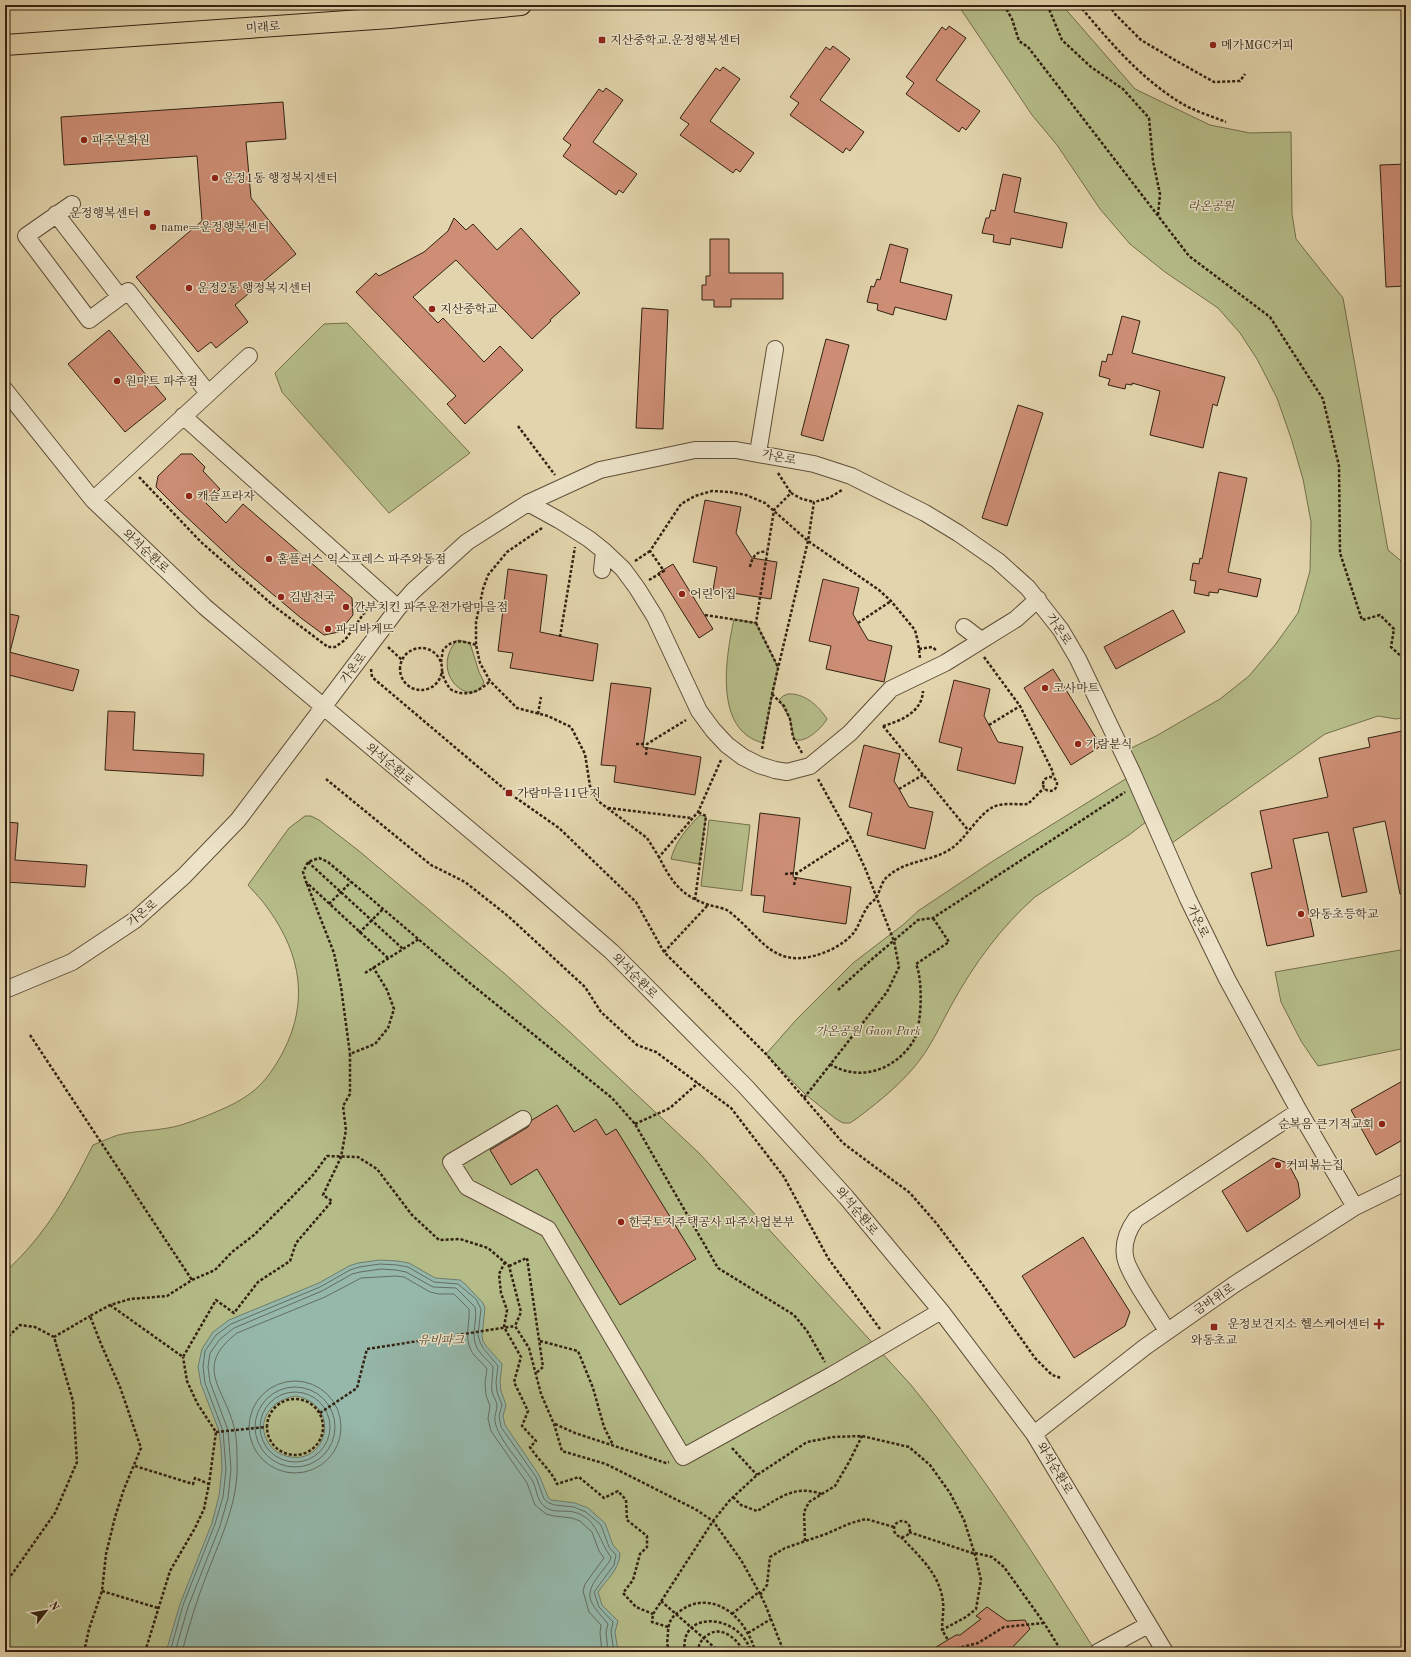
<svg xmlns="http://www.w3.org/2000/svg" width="1411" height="1657" font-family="'Old Standard TT','Noto Serif KR',serif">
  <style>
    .green { fill: #b5bc88; stroke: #746f4c }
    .water { fill: #95b8ab; stroke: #6e7c6d; fill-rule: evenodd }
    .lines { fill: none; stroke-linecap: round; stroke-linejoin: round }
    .shore { stroke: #646d5e; stroke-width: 1 }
    .building { fill: #cd8e75; stroke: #321 }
    .minor-casing { stroke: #5f4e38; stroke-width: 18 }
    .major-casing { stroke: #321; stroke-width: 22 }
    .path { stroke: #321; stroke-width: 2.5; stroke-dasharray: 3 2; stroke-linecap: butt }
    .minor { stroke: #ece3c9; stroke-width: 16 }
    .major { stroke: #e2d4ac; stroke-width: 20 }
    .poi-dot { fill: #8f2418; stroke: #ece3c9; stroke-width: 1.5 }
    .labels { text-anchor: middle; stroke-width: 3; stroke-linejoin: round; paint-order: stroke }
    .street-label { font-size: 12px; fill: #321; stroke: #ece3c9 }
    .poi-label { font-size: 12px; fill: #321; stroke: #ece3c9; text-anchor: start }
    .park-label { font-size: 12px; font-style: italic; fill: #54482f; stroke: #ece3c9 }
  </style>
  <rect width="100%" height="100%" fill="#e2d4ac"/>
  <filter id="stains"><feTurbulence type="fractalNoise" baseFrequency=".005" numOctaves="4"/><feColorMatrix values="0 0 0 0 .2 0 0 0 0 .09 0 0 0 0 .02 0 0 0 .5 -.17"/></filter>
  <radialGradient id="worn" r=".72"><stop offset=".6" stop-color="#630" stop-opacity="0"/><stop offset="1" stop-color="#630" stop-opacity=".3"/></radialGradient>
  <path class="green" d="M958 5H1062L1135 89 1210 125 1250 133 1291 132 1292 214 1296 239 1343 298 1388 550 1406 565V717L1396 719 1378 716 1325 734 1165 848 1151 818 1129 835 1035 897C1001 927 974 964 952 1004 942 1022 934 1040 922 1057 905 1081 880 1101 856 1119L850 1123H843L836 1119 805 1094 766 1054 796 1020 853 963 904 924 918 911 993 861 1132 775 1123 752 1156 736 1220 699 1249 676 1275 645 1298 613 1310 571 1311 522 1303 479 1291 438 1277 398 1257 359 1240 333 1218 308 1165 272 1130 244 1100 209 1057 145 1032 115Z
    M347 323 470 453 389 513 282 392 275 373 324 324Z
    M734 619 756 623 778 667 763 743C713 730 726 657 734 619Z
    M459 640 470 643 479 672 484 682C474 710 428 676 456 641Z
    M788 694C804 693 818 705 827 719 822 728 804 745 794 739L790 719 779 700 783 696Z
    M700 815 706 816 699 864 671 859C675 842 688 827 700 815Z
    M305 816H311L319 820 359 851 505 974 571 1033 700 1154 911 1385C980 1469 1038 1560 1096 1652H5V1272C46 1235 69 1193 93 1145 101 1142 109 1138 118 1135 139 1130 161 1131 181 1125 197 1120 228 1108 242 1099 261 1088 273 1071 283 1052 309 1002 301 955 269 910 263 901 255 893 248 885L289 828Z
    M709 820 750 825 742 891 701 886Z
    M1406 949V1048L1318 1066 1301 1041 1281 1002 1275 972Z"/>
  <path class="water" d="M380 1260 397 1261 409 1263 435 1278 460 1280 465 1284 483 1303 485 1308 482 1336 483 1341 486 1346 502 1364 500 1382 501 1391 506 1405 503 1416 505 1425 539 1475 548 1497 551 1500 575 1503 588 1508 605 1523 613 1545 620 1553C620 1569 606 1580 598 1592L602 1605 618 1621 615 1632 618 1652H166L180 1604 212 1523 219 1496 222 1469 221 1447 219 1431 201 1384 198 1367 202 1349 213 1332 229 1320 319 1283 349 1266 358 1263ZM296 1396C343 1405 327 1468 286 1456 279 1454 273 1450 269 1444 254 1421 272 1399 296 1396Z"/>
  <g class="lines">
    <path class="shore" d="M249 1427a46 46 0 1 1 92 0a46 46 0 1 1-92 0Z
      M255 1427a40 40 0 1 1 80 0a40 40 0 1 1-80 0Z
      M260 1427a35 35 0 1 1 70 0a35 35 0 1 1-70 0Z
      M170 1652 183 1605 215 1524 223 1497 226 1469 223 1431 205 1383 203 1367 205 1351 216 1335 231 1324 320 1287 350 1270 359 1267 380 1264 397 1265 408 1267 434 1282 458 1284 476 1299 481 1309 478 1335 480 1342 483 1348 498 1366 496 1382 497 1392 502 1405 499 1416 501 1427 536 1477 544 1499 549 1503 555 1505 574 1507 586 1512 601 1525 609 1547 616 1555 614 1565 594 1592 599 1607 613 1622 611 1632 614 1652
      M175 1652 188 1607 220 1526 228 1498 231 1469 228 1430 210 1382 208 1367 210 1353 220 1339 234 1328 322 1291 352 1274 360 1272 381 1269 396 1270 406 1272 433 1287 456 1288 475 1307C478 1321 470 1334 477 1348 481 1356 489 1360 493 1367 493 1376 491 1383 492 1392 493 1396 497 1401 497 1406 497 1411 494 1415 495 1421 497 1438 522 1464 532 1480 537 1488 536 1500 545 1507 554 1514 567 1509 577 1513 598 1520 599 1542 611 1557 610 1563 606 1565 603 1570 582 1596 588 1600 608 1624L606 1632 608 1652
      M182 1652C189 1626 197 1599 207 1574 221 1537 239 1501 237 1461 237 1450 237 1438 234 1427 224 1387 193 1367 237 1333L325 1297 361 1278 396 1276 404 1277 430 1292 439 1294H454L469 1309C470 1325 463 1341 474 1355 478 1360 484 1364 487 1369L485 1383 486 1395 490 1406 488 1419 491 1431 527 1483 535 1505 546 1514 554 1516 572 1518 580 1521 592 1532 599 1551 604 1558 585 1584 583 1591 589 1612 601 1625 600 1633 602 1652"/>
  </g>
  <path class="building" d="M949 26 966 38 936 80 980 111 966 130 962 127 959 132 906 94 914 83 906 77 942 27 946 30Z
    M833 46 850 59 820 100 864 132 850 151 846 148 843 153 790 115 799 103 790 97 826 47 830 50Z
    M723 67 740 79 710 121 754 153 740 172 736 169 733 173 680 135 689 124 680 118 716 68 720 71Z
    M606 88 623 100 593 142 637 174 623 193 619 190 616 195 563 156 571 145 563 139 599 89 603 92Z
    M283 102 286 139 246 142 251 198 296 254 235 305 248 322 216 348 211 342 198 352 136 277 202 221 197 156 64 165 61 117Z
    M1406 164V286L1386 287 1380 165Z
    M1003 174 1021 178 1014 212 1067 223 1062 248 1011 238 1010 245 993 242 994 235 982 233 986 218H989L991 210 995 211Z
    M454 218 466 230 473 224 497 250 521 228 580 293 550 320 551 321 532 339 456 260 413 297 438 323 443 318 484 362 500 346 523 370 465 424 447 404 456 396 356 292 376 273 379 276 424 252 448 231Z
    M710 239H729V273H783V299H731V307H714V300H702V285H706V276H710Z
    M890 244 908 249 900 282 952 295 946 320 895 307 893 315 877 310 878 304 867 302 871 286 874 287 877 279 880 280Z
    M642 308 668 310 663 429 636 428Z
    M1122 316 1140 321 1132 353 1225 377 1217 406 1213 404 1203 448 1150 435 1160 391 1132 383V385L1126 384 1125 389 1108 385 1110 379 1099 376 1102 361 1106 362 1108 354 1112 355Z
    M109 330 166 399 125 432 68 364Z
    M826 339 849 345 823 441 801 435Z
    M1018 405 1043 413 1007 526 982 518Z
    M181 454H192L205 467 203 471 220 489 206 503 226 523 243 504 352 598 353 615 339 632 324 635 301 618 238 565 178 509 156 487 158 476Z
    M1219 472 1247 478 1228 572 1261 579 1257 597 1219 589 1218 593 1209 592V596L1194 593 1196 581 1190 580 1193 563 1199 564 1200 558 1202 559Z
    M705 500 741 507 736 533 752 558 777 562 771 599 713 590 717 567 693 562Z
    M673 564 713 629 699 638 658 573Z
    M508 569 547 575 540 632 598 644 593 681 510 668 513 653 498 651Z
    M823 579 859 588 853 614 858 623 868 640 892 646 884 682 826 669 831 646 809 641Z
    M1173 610 1185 632 1116 669 1104 647Z
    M5 613 19 616 10 652 5 651Z
    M5 651 79 670 73 691 5 674Z
    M1053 669 1101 746 1071 765 1024 688Z
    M954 680 990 689 984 716 989 725 998 742 1023 747 1015 784 957 770 962 748 939 742Z
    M611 683 651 688 643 747 701 757 695 795 614 782 616 766 601 765Z
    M108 711 135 712 133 750 204 754 203 776 105 770Z
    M1402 731 1406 750V893L1400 894 1385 821 1353 828 1367 892 1342 897 1328 832 1293 839 1314 936 1267 946 1251 873 1272 868 1260 811 1328 797 1319 758 1370 747 1368 738Z
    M864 745 900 754 894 781 899 789 909 807 933 812 925 849 867 835 872 813 849 807Z
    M760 813 800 818 793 877 851 887 846 924 763 912 765 896 751 895Z
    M5 822 18 823 15 860 87 865 85 887 5 882Z
    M1406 1079V1138L1376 1155 1351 1110Z
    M557 1105 574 1132 596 1119 606 1135 616 1129 696 1259 620 1305 537 1169 511 1185 490 1150 528 1127 532 1120Z
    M1273 1158 1285 1162 1290 1167 1298 1182 1300 1195 1299 1198 1247 1232 1222 1191Z
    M1083 1237 1130 1312 1125 1326 1074 1358 1022 1276Z
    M987 1607 1007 1621 1025 1620 1030 1629 1008 1652H928L956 1635H960L981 1619 976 1616Z"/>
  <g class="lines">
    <defs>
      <path id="minor" d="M72 204 26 236 89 320 128 291 208 393
        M56 214 120 297
        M5 390 93 500 205 607 527 878 612 952 745 1086 846 1197 941 1311 1034 1434 1165 1652
        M183 416 398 608
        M758 453 775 349
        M93 500 249 356
        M528 503 559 520 589 539 604 551 623 569 637 588 655 617 699 711 713 730 727 745 743 757 759 765 775 770 787 772 810 766 850 733 891 689 945 663 1016 619 1038 599
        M602 570 604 551
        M964 627 981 640
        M5 990 72 962 135 920 184 876 238 820 398 608 413 591 467 542 528 503 600 470 695 450H736L814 464 851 476 925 513 958 533 998 561 1028 588 1061 630 1078 659 1133 774 1188 899 1227 979 1299 1111 1355 1207
        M523 1119 451 1162 467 1187 548 1229 683 1457 832 1375 941 1311
        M1167 1331C1157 1313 1127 1273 1125 1256 1123 1243 1128 1230 1136 1219L1299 1111
        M1034 1434 1145 1347 1235 1284 1355 1207 1406 1182
        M1098 1652 1148 1625"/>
      <path id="major" d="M5 45 390 18 521 5"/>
    </defs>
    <use href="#minor" class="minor-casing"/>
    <use href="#major" class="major-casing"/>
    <path class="path" d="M1004 5 1012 19 1019 41 1028 47 1189 256 1270 317 1323 399 1339 466 1340 553 1362 620 1380 615 1394 629 1391 647 1403 658
      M1050 5 1049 9 1062 40 1091 67 1123 89 1149 118 1153 161 1160 194 1158 215
      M1079 5C1109 41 1140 78 1181 103 1194 111 1211 116 1226 122
      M1109 5 1115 14 1141 40 1173 59 1214 82 1240 81 1245 74
      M518 426 555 475
      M5 453 8 452
      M778 473 791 493
      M139 477 201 542 275 607 328 647H335L345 640 367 609
      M542 528 507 552 488 575 483 589 476 622V645L480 663 490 681 517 708 548 716 571 727 585 754 590 786 598 801 647 838 659 857
      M635 561 650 551
      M750 567C752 557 757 550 767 552
      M649 580 664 571 650 551 681 504 695 496 712 491 730 492 746 495 765 503 808 541 879 590 891 601 915 630 918 642 920 658
      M705 615 756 623 774 510 791 493 802 499 814 502
      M756 623 778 667
      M858 623 891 601
      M560 637 575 547
      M388 647 402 660
      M400 669a21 21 0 1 1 42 0a21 21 0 1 1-42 0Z
      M919 649 932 647 936 650
      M984 657 1020 706 1053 772V777
      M441 662 443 650C453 638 463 641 476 645
      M371 669 372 677 509 793 559 828 636 902 664 952 766 1054 843 1143 910 1193 937 1224 983 1285 1035 1358 1052 1375 1061 1378
      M442 671 444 679 450 689C465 698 479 692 490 681
      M772 694 784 706 790 719 793 737 802 753
      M538 714 541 697
      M989 725 1020 706
      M883 726C901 721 922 712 923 691
      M883 726 968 830
      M636 744H647L686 720
      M762 749 772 694 808 541 814 502 829 498 842 490
      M646 755 647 744
      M721 760 698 812 659 857C671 881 681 896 709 905 716 907 726 908 731 913 763 939 774 971 823 953 834 949 848 941 855 931 860 923 863 912 869 905 871 902 874 901 876 898 880 892 881 882 887 877 907 859 933 862 952 848 965 839 979 814 993 807 1003 802 1018 805 1028 804L1044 788
      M1043 784a7 7 0 1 1 14 0a7 7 0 1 1-14 0Z
      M326 779 431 865 465 882 508 916 585 987 601 1012 637 1045 656 1052 731 1108 784 1177 828 1258 880 1329
      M899 789 923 775
      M608 808 691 818
      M308 862 403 949
      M785 874 797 873 851 838
      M307 884 334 953 341 987 350 1054
      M794 885 797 873
      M695 900 706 816 698 812
      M329 904 351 882
      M359 933 383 909
      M664 952 708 905
      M388 958 306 882 303 872 308 862 319 858 328 862 471 984 612 1098 635 1124 718 1268 794 1315 807 1331 825 1362
      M365 973 419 939
      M838 990 871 960 918 920 933 918 1125 792
      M30 1035 192 1280
      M830 1064C860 1083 897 1069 914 1040 922 1024 923 980 916 964L949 942 933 918
      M804 1098 887 992 899 967 894 941 865 868 851 838 818 779
      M635 1124 670 1108 698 1083
      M505 1262 499 1274 501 1293 507 1310 504 1327 521 1357 514 1382 528 1411 522 1426 536 1441 530 1447C538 1460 551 1470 557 1484L579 1477 604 1498 618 1491 626 1500 627 1520 647 1536V1547L640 1554 633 1580 623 1593 636 1607 653 1614
      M509 1266 527 1258 543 1367 535 1374
      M110 1305 183 1357 216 1300 234 1313 258 1282 290 1261 296 1243 332 1201 323 1195 341 1157 346 1130 343 1106 350 1094V1054L375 1044 388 1028 394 1009 387 990 373 967
      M5 1340 20 1325 35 1327 54 1337
      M540 1341 578 1351 593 1388 604 1427 613 1445
      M267 1427a28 28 0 1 1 56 0a28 28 0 1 1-56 0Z
      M320 1413 357 1388 367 1349 515 1326
      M555 1424 575 1433 666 1463 669 1462
      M216 1432 267 1427
      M732 1448 757 1475
      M135 1466 193 1484 195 1478 209 1484
      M733 1497 741 1505 757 1511C770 1504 785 1492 800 1491 808 1490 815 1492 822 1494
      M894 1529a8 8 0 1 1 16 0a8 8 0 1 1-16 0Z
      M909 1532 975 1554
      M901 1537C919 1556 940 1574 943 1602 944 1611 942 1621 942 1630
      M805 1541 804 1512 809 1502 835 1486 849 1462 862 1436
      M975 1553 992 1557 1004 1567 1044 1623 1062 1652
      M5 1584 55 1513 77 1462 73 1401 54 1337 90 1316
      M102 1591 158 1608
      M760 1595 767 1585 770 1557 785 1548 826 1534 851 1523 866 1519 894 1527
      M661 1601 715 1648
      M732 1614 759 1592
      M668 1627 652 1622 653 1614 713 1521 730 1500 757 1475 807 1442 833 1437 862 1436 909 1447 930 1465 950 1493 964 1520 976 1558 981 1580 976 1609 966 1617 942 1630 948 1640
      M748 1633 771 1619
      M84 1652 89 1629 102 1591 106 1554 115 1517 124 1489 141 1448 120 1387 101 1344 90 1316 110 1305 130 1299 167 1296 192 1280 215 1270 232 1252 254 1235 289 1200 313 1175 327 1156 358 1157 377 1169 412 1215 439 1240 460 1239 488 1248 509 1266 521 1312 515 1326 529 1348 541 1394 554 1424 562 1451 606 1464 695 1509 713 1521 741 1560 759 1592 765 1604 784 1652
      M145 1652 170 1571 195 1528 204 1509 209 1484 216 1432 197 1403 187 1381 183 1357
      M669 1652C667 1646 667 1640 668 1634 668 1623 671 1617 680 1611 703 1594 729 1605 744 1627 749 1635 753 1642 755 1652
      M685 1652C678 1609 740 1613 751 1652
      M698 1652C698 1646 700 1642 704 1638 719 1623 736 1637 744 1652
      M942 1652 978 1643 1004 1627 1044 1623"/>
    <use href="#minor" class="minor"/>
    <use href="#major" class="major"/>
  </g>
  <g class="poi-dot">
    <rect x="598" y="36" width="8" height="8" rx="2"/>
    <circle cx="1213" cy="45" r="4"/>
    <circle cx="84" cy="140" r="4"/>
    <circle cx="215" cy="178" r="4"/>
    <circle cx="147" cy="213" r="4"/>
    <circle cx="153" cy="227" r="4"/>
    <circle cx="189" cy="288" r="4"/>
    <circle cx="432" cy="309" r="4"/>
    <circle cx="117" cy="381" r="4"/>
    <circle cx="189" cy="496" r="4"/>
    <circle cx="269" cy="559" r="4"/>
    <circle cx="682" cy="594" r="4"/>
    <circle cx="281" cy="597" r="4"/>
    <circle cx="346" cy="607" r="4"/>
    <circle cx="328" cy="629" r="4"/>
    <circle cx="1045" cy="688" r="4"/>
    <circle cx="1078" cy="744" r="4"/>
    <rect x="505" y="789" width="8" height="8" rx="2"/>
    <circle cx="1301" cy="914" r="4"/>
    <circle cx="1382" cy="1124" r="4"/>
    <circle cx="1278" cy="1165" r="4"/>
    <circle cx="621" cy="1222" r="4"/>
    <path d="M1377 1318h4v4h4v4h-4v4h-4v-4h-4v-4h4z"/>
    <rect x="1210" y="1323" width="8" height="8" rx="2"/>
  </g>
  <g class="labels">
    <g class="street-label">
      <text transform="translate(263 27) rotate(-4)" y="4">미래로</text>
      <text transform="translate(779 457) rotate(11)" y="4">가온로</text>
      <text transform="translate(146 551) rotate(43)" y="4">와석순환로</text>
      <text transform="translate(1059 629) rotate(56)" y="4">가온로</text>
      <text transform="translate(353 668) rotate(-54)" y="4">가온로</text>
      <text transform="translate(390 764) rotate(40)" y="4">와석순환로</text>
      <text transform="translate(142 913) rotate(-39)" y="4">가온로</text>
      <text transform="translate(1198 921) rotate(64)" y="4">가온로</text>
      <text transform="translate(635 976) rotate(45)" y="4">와석순환로</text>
      <text transform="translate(857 1211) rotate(50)" y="4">와석순환로</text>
      <text transform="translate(1214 1299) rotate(-34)" y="4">금바위로</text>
      <text transform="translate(1055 1468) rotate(59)" y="4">와석순환로</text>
    </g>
    <g class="poi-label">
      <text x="610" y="44">지산중학교.운정행복센터</text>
      <text x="1221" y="49">메가MGC커피</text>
      <text x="92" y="144">파주문화원</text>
      <text x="223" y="182">운정1동 행정복지센터</text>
      <text x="139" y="217" text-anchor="end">운정행복센터</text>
      <text x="161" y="231">name=운정행복센터</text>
      <text x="197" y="292">운정2동 행정복지센터</text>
      <text x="440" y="313">지산중학교</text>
      <text x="125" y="385">원마트 파주점</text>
      <text x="197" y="500">캐슬프라자</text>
      <text x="277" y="563">홈플러스 익스프레스 파주와동점</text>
      <text x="690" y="598">어린이집</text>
      <text x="289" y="601">김밥천국</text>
      <text x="354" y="611">깐부치킨 파주운전가람마을점</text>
      <text x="336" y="633">파리바게뜨</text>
      <text x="1053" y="692">코사마트</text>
      <text x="1086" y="748">가람분식</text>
      <text x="517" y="797">가람마을11단지</text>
      <text x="1309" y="918">와동초등학교</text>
      <text x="1374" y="1128" text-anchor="end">순복음 큰기적교회</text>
      <text x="1286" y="1169">커피볶는집</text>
      <text x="629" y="1226">한국토지주택공사 파주사업본부</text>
      <text x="1370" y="1328" text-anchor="end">운정보건지소 헬스케어센터</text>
      <text x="1214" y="1344" text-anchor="middle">와동초교</text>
    </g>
    <g class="park-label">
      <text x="1211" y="210">라온공원</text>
      <text x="868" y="1035">가온공원 Gaon Park</text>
      <text x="441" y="1344">유비파크</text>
    </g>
  </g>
  <rect width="1411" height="1657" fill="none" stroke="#e2d4ac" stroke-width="20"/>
  <rect x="6" y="6" width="1399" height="1645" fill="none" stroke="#321" stroke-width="2"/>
  <rect x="10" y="10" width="1391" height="1637" fill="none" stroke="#321"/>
  <g transform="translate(46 1611) rotate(59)" stroke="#ece3c9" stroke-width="3" paint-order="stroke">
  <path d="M0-3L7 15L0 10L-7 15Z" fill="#332211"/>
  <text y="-6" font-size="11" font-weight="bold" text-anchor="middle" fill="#332211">N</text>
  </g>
  <rect width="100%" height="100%" filter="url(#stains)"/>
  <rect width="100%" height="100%" fill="url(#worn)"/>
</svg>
